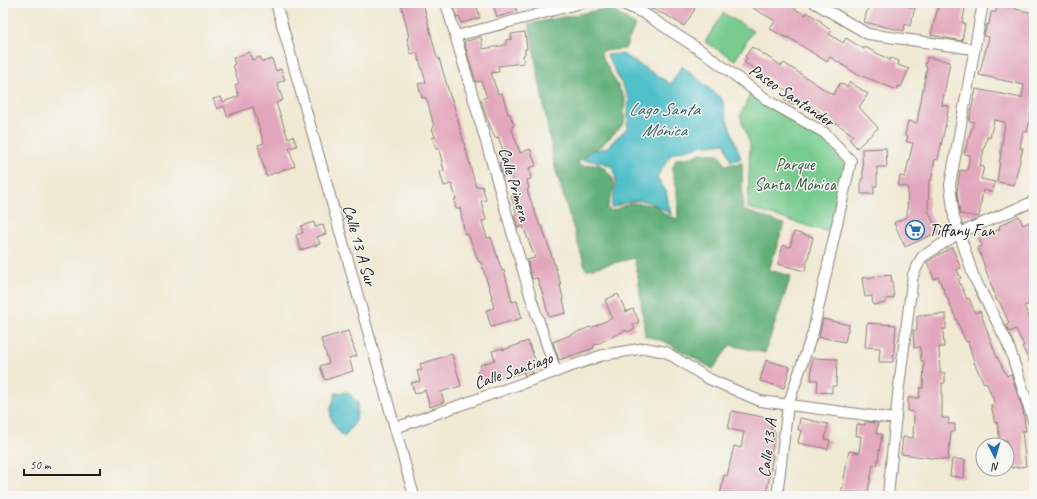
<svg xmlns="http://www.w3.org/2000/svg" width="1037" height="499" font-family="Caveat,sans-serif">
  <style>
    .green { fill: #77cb8e; stroke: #4a7455 }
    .forest { fill: #61af79; stroke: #3e664a }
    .water { fill: #51bfc9; stroke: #366e72 }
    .building { fill: #e3a7bd }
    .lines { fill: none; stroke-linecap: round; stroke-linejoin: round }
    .minor-casing { stroke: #868278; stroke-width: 12 }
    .minor { stroke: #fff; stroke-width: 10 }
    .labels { text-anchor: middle; stroke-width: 3; stroke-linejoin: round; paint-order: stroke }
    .street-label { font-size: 17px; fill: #1c1c1c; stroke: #f6f6f2 }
    .park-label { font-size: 17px; fill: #3c5944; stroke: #f6f6f2 }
    .poi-label { font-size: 17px; fill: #1c1c1c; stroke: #f6f6f2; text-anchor: start }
    .water-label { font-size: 18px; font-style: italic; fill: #315d61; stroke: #f6f6f2 }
  </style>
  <rect width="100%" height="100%" fill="#f6f6f2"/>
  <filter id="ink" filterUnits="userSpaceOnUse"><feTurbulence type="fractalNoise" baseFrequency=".025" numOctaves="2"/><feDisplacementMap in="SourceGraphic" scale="8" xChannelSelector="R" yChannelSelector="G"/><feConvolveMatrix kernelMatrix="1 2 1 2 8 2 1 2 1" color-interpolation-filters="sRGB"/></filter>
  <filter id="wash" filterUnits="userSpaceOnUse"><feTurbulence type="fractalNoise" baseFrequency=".012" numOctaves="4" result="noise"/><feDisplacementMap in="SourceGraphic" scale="16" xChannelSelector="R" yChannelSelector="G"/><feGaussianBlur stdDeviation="0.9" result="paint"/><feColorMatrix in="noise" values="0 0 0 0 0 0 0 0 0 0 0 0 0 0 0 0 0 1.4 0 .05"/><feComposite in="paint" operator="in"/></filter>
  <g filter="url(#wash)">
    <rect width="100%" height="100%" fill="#f0e9d4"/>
    <path class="green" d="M723 13 753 31 735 60 705 42Z
      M750 94 769 107 821 135 846 164 831 233 748 208 750 144 740 116Z"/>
    <path class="forest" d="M609 8 635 25 625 49 602 51 601 55 625 99 624 124 603 144 577 163 584 166 599 164C622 183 613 184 607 209L612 211 630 203 655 205 666 215 678 219 677 189 672 170 676 159 692 157 701 153 719 154 725 165 742 163 743 210 784 224 769 270 791 276 765 353 730 345 713 369 666 342 645 336 638 277 634 258 586 270 555 168 529 24Z"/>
    <path class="water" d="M622 54 671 84 682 66 722 99 725 114 741 158 731 162 725 143 699 146 671 154 657 177 666 191 671 215C648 198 638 197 611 208L616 183 614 168 601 162 583 160 591 151 606 148 627 128 629 99 607 55Z
      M348 392 358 402 356 421 344 437C329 420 327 416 336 393Z"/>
    <g id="blocks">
      <path class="building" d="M401 3H423L437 58H439L451 99H452L476 187 482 186 486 200 481 201 486 220 482 221 487 238 491 237 502 271 504 270 512 302 517 301 522 318 491 327 486 310 494 308 491 297H492L481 262H479L468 234 465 235 460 208 456 209 454 200 456 199 452 184 444 186 440 172 444 171 439 149H436L432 138 435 137 432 128 434 127 428 103 425 97 422 98 418 84 426 82 417 53 411 54 407 38 409 37Z
        M453 3H476L480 18 461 23 460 17 457 18Z
        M493 3H514L517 12 497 17Z
        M637 3H685L695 9 684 26 668 16Z
        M756 3H784L806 15 807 12 822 22 821 23 832 31 829 34 843 43 846 38 864 49 865 47 890 60 891 58 899 61 898 65 909 69 901 87 898 86 897 90 855 73 830 57 827 62 788 37 787 38 770 29 775 21 753 8Z
        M876 3H894L915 8 910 26 905 24 904 31 864 22 869 4 876 6Z
        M939 3H966L962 23H965L962 41 931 35Z
        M997 3H1016L1015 9 1034 13V89L1029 124 1027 132 1023 131 1020 148H1023L1014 185 997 182 1005 122 994 120 990 138 987 137 980 166 984 167 981 179 995 182 992 192 983 190 979 217 960 214 957 192 960 170 967 171 970 155 964 154 974 122 969 121 976 89 1022 98 1024 85 979 75 989 37 984 36 987 24 989 25 991 12H996Z
        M525 32 527 49H525V54L523 55 524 63 498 66 499 72 491 73 498 94 502 93 508 114H510L514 126 511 127 520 153 530 149 536 166 529 168 531 179 527 180 529 189 527 190 540 226H542L561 285H560L566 313 549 317 543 294 537 278 532 279 527 260 535 258 523 226 518 228 514 215 517 214 511 196 516 195 511 174 503 177 499 163 504 161 503 158H506L498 137 495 138 486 116 481 99 487 97 481 81 476 82 464 42 481 37 483 49 506 45V40L512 39 511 34Z
        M752 47 782 66 784 63 833 95 840 83 847 87 850 82 868 94 859 107 878 128 857 148 849 139 853 135 798 97 793 105 784 100 789 92 744 62 747 58 745 56Z
        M249 52 252 60 260 57 262 62 272 59 276 71 281 69 285 80 277 83 283 100 276 103 288 138 293 136 297 146 289 148 295 166 266 176 258 145 264 143 253 107 227 116 224 106 217 109 213 99 221 97 223 102 239 96 235 85 239 83 233 65 235 64 233 58Z
        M927 57 950 62 942 105 949 106 944 132 938 160 935 159 931 181 929 180 928 210 938 232 905 247 894 223 907 217 908 187 898 186 900 176 905 177 913 143 906 142 908 136 905 135 908 121 917 123 927 67 925 66Z
        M886 148 887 167H877V186H874V194H861V179H863L862 149Z
        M1019 216 1023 225 1029 222 1034 232V302L1024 306 1031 321 1034 320V371L1022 346H1024L1016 329 1009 332 1006 325 1009 323 999 301H997L978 248 982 246 979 238 1000 229 999 226Z
        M314 222 315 227 323 225 326 234 317 237 320 244 301 250 296 235 303 233 301 226Z
        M794 232 813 237 805 271 778 264 783 245 790 247Z
        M952 247 961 268 957 270 961 278 958 279 967 299 969 298 975 313 980 311 996 355 1007 376 1011 374 1023 411 1026 431H1022L1026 466 1011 468 1010 458H1007V440L1000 441 997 422 995 423 991 405 995 404 986 382 984 383 975 365 968 341 966 342 938 277 934 279 927 262Z
        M891 275 894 298 886 299V303L873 305 872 296 865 297 862 278Z
        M618 294 626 312 633 309 639 322 633 325 635 329 627 332 626 330 593 346 594 348 559 360 553 342 590 327 591 328 612 318 605 300Z
        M946 314V329H943L944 347H939L940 373H945V383H942V418H949L948 424H955V432H951L948 460 901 454 903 437 913 438 914 416 913 412 908 411V398H919L920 388H923L924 361H921L920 347 914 348 913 330H917V316Z
        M823 319 849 325 845 342 819 337Z
        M867 323 896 325 893 362H879L880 348 865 347Z
        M348 331 357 356 349 358 353 371 325 380 320 366 329 363 321 339Z
        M528 341 538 368 531 370 533 373 525 376 524 372 501 379 500 376 482 382 477 371 481 369 480 365 495 360 492 351 503 348V350Z
        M452 354 461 386 441 392 444 402 430 407 425 390 415 394 411 383 420 381 417 371 422 370 420 364Z
        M812 358 837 359 836 386H832V393L817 392 818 380H811Z
        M766 360 790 367 784 388 760 381Z
        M732 411 773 419 771 430 775 431 771 454 773 455 766 496H720L724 475 727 476 734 446 741 448 744 432 728 429Z
        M800 418 828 424 825 439 830 440 828 449 798 443 801 430H798Z
        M865 422 878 423 876 434H882L877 466 873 465 867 496H841L849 451 859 453 861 436H856L857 424 865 425Z
        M952 459 965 460 964 478 950 476Z"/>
    </g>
  </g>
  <g filter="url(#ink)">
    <use href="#blocks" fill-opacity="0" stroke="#868278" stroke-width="1"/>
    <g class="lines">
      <defs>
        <path id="minor" d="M276 3 414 496
          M446 3 531 298 556 372
          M621 3 645 14 706 54 770 102 825 133 851 161 813 332 788 405 777 496
          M815 3 868 34 974 49
          M983 3 950 185 954 217 973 275 1008 344 1034 423
          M456 36 581 3
          M395 428 603 355 645 348 666 352 707 378 760 401 896 419
          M888 496 898 394 913 275 922 257 959 233 1032 202"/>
      </defs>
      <use href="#minor" class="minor-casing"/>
      <use href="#minor" class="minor"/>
    </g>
  </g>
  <defs>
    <symbol id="supermarket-ring" viewBox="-11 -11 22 22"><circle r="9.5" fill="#f6f6f2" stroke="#1f6fb2" stroke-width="1.5"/><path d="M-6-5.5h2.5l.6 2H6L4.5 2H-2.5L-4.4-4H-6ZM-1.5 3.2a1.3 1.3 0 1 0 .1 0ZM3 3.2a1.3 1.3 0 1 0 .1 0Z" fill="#1f6fb2"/></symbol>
  </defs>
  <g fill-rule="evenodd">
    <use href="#supermarket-ring" x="904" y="219" width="22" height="22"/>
  </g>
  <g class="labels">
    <g class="street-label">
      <text transform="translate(792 95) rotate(34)" y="6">Paseo Santander</text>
      <text transform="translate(515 184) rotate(74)" y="6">Calle Primera</text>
      <text transform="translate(360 245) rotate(74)" y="6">Calle 13 A Sur</text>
      <text transform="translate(513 370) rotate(-19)" y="6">Calle Santiago</text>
      <text transform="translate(767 448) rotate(-83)" y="6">Calle 13 A</text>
    </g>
    <g class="park-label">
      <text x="795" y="170">Parque<tspan x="795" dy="20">Santa Mónica</tspan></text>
    </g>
    <g class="poi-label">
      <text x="929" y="236">Tiffany Fan</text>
    </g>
    <g class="water-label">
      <text x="664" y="115">Lago Santa<tspan x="664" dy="21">Mónica</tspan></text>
    </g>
  </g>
  <rect width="1037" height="499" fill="none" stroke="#f6f6f2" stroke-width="16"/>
  <g transform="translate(995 457) rotate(175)"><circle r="19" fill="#f6f6f2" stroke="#9f9f9c"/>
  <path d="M0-3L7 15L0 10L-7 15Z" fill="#1f6fb2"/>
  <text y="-6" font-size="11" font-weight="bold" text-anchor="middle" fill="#1c1c1c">N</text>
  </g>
  <path d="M24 469v6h76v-6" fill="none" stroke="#1c1c1c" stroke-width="2"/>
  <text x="30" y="469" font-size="12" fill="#1c1c1c" stroke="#f6f6f2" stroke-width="3" paint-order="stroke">50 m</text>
</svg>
